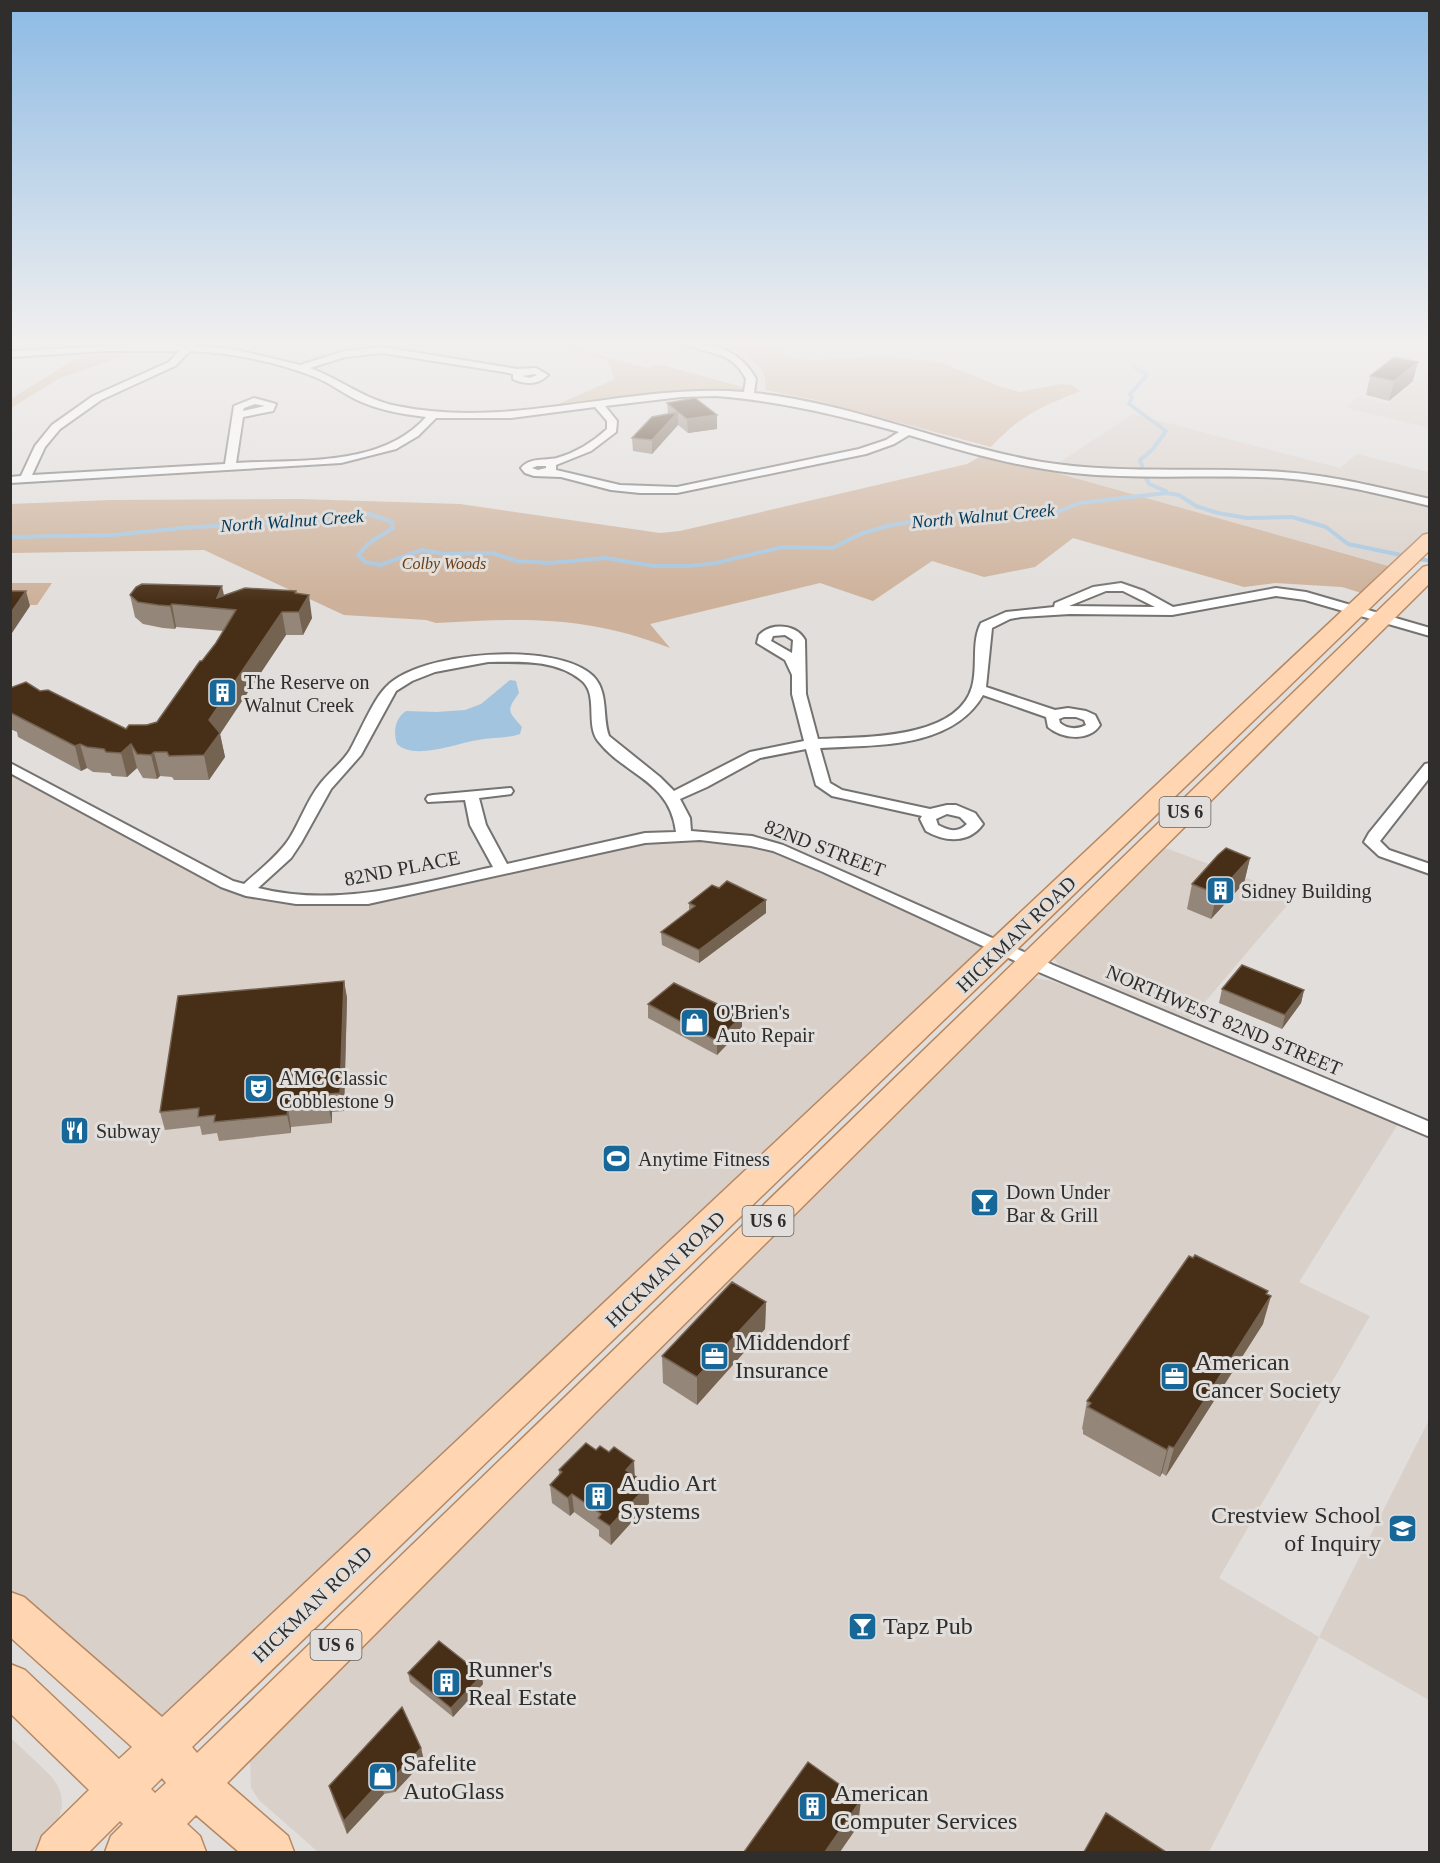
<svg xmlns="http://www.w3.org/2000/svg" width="1440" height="1863" font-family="'Times New Roman',serif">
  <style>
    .built { fill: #d9d0c9 }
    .green { fill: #cdb19a }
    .water { fill: #a3c4de }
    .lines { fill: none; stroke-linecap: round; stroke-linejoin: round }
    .stream { stroke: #a3c4de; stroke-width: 4 }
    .street-casing { stroke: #757371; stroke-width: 4 }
    .primary-casing { stroke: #b68862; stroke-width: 3 }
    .street { fill: #fff; fill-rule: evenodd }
    .primary { fill: #ffd5b2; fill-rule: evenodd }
    .wall { fill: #948679 }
    .shaded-wall { fill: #756352 }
    .building { fill: #472e17; stroke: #756352; stroke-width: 1.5 }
    .labels { text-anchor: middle; stroke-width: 6; stroke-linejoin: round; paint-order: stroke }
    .far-park-label { font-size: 16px; font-style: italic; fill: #693e15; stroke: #e1dedb }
    .far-water-label { font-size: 18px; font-style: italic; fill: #00395b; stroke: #e1dedb }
    .shield { fill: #e1dedb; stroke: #646361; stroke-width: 1.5 }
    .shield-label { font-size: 18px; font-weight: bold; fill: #2f2e2d }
    .poi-label { font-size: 20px; fill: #2f2e2d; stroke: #e1dedb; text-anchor: start }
    .street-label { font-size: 20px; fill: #2f2e2d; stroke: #e1dedb }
    .near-poi-label { font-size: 24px; fill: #2f2e2d; stroke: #e1dedb; text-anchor: start }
  </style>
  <rect width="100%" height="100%" fill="#e1dedb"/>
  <path class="built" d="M1429 370V428L1346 408 1358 397 1388 404Z
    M1133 414 1340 468 1357 454 1429 472V540L1399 569 986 453 1052 467Z
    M10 767 235 887 335 902 684 835 778 848 1001 949 163 1746 11 1610Z
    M1160 846 1295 896 1188 1022 1069 971 1060 966 1052 956Z
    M1035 978 1052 981 1101 1000 1398 1124 1299 1282 1370 1316 1219 1578 1319 1637 1429 1420V1700L1319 1637 1209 1852H318L259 1800 251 1788 250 1758 256 1744 1029 979Z
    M10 1737 50 1775 57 1784 61 1794 62 1807 58 1820 52 1833 35 1852H11Z"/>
  <path class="green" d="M105 341H134L127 355 60 378 11 408V399L87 351H76Z
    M486 341H550L647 368 658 364 750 389 749 395 696 394 538 413 615 379 607 360 559 346Z
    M708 341H768L788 357 811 360 884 356 940 362 999 386 1020 392 1061 384 1072 385 1080 391C1040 408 1022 414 991 447L811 399 765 390C770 358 733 350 708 341Z
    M986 453 1399 569 1371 596 1342 587 1275 583 1244 587 1073 538 1035 567 984 577 932 561 873 601 820 583 650 624 670 648C586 615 523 618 436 623L426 620 344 615 204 550 11 553 10 504 111 500 300 499 460 504 660 533 680 531 967 464Z
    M11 583H52L37 605H11Z"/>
  <path class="water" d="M510 680 516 681 519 693C506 711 508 711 522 727L520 734C506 739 492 737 478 740 457 743 414 761 397 744 393 732 395 718 406 711L436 712 465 710 481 704Z"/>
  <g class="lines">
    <path class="stream" d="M1089 341 1097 345
      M1134 367 1147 375 1130 394 1132 397 1129 404 1166 431 1153 449 1140 460 1142 466
      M1146 478 1149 484 1166 491
      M10 537 112 535 193 527 313 522 369 514 392 522 393 528 369 543 358 555 365 562 380 565 422 550 445 554 492 553 517 561 550 563 605 558 654 566H690L716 563 783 547 832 548 863 533 891 525 963 514 1060 511 1079 503 1166 493 1179 495 1196 506 1218 513 1247 518 1292 517 1326 527 1348 544 1430 561"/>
    <defs>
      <path id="street" d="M189 341H195V346L233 349 300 365 345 351 382 347 517 369 536 368 548 375C538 385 525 385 513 379V374L504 372 382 353 345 357 310 368C340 379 365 400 397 406 513 430 628 383 744 392L746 379C730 347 705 357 682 341 712 341 742 352 756 379L754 393C853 403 944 445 1042 462 1121 475 1202 466 1282 472 1332 475 1381 488 1430 499V506C1381 494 1332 482 1282 478 1212 474 1142 480 1073 473 1017 467 962 451 909 435L894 444 866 454 677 493H640L611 490 561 477 534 476 525 473 521 468C530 457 544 461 557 458 575 453 593 442 607 429V421L595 407 511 418H436L418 436 396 449 341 463 10 483V477L21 476 35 446 52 425 93 396 169 362 179 351H105L10 357V351L137 345H185ZM190 351C232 353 275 361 315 377 330 383 341 392 355 399 377 410 402 414 426 417 381 468 298 459 236 463L243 417 273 411 276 404 254 398 234 406 225 464 32 475 45 447 60 429 101 400 175 366ZM535 374 537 375 530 378 522 376ZM716 396C779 401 838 415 899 432L886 440 859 449 677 487 620 485 556 470V465L591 451 616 432 617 421 605 406 681 397ZM255 404 265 406 243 411 244 408ZM537 466H546V468L538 470 532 468Z
        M1121 583 1144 591 1173 607 1276 588 1306 592 1430 628V636L1305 600 1276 596 1172 615 1070 614 1021 617 1010 619 992 628 986 687 1055 710 1068 708 1086 711 1095 715 1100 725C1089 742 1062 739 1048 727L1046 717 983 695C952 749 875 745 820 748L830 783 842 790 930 809 947 805H956L975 813 983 824C969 844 945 842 926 831L920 819 922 816 832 796 816 785 806 749 760 758 707 787 680 799 690 818 691 831 752 836 783 845 1053 965 1430 1122V1137L1041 973 823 872 773 851 751 846 700 840 645 843 368 904H296L246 896 221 887 10 773V763L233 881 244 884C259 870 277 857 289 839 300 822 307 800 320 784 329 772 342 763 350 750 360 732 373 700 386 687 419 651 557 641 593 676 609 692 602 717 609 736L660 777 674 791 750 752 804 741 792 694V675L785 660 757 643 759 635C771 622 797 624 805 640L806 694 818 739C861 737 957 740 972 687 978 667 971 642 981 623L1006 612 1054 607 1055 603 1093 587ZM1106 591H1123L1155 607 1069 606ZM785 635 793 640 792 653 771 641 773 636ZM488 662C519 662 555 659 581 680 599 694 585 724 598 741 624 775 670 780 676 832L645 833 507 864 486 825 479 798 511 794 513 791 511 788 433 795 428 796 426 799 428 802 465 800 470 825 493 867C415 884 338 908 258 888L291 858 301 843 331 789 361 755 396 691 412 681 435 672ZM1064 717H1076L1084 720 1086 725C1076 730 1068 729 1060 723L1059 719ZM947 814 960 817 967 824C958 833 949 831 938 825L936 819Z
        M1430 763V777L1380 841 1389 850 1430 864V874L1379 856 1364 842 1369 833 1425 764Z"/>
      <path id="primary" d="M1430 533V550L192 1747 197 1753 1423 567 1430 565V583L601 1407 227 1783 288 1836 294 1852H239L196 1815 187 1824 200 1836 206 1852H105L111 1836 123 1824 120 1821 89 1852H36L42 1836 89 1790 10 1713V1664L25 1670 119 1759 132 1747 10 1637V1592L24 1597 162 1717 1423 535ZM162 1778 166 1783 155 1793 151 1789Z"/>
    </defs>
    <use href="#street" class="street-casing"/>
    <use href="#primary" class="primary-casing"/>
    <use href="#street" class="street"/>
    <use href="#primary" class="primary"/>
  </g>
  <path class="wall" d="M1370 376 1413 381 1389 401 1366 395Z
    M667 403 717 415V429L688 433 678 425 652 454 633 451 632 438 668 414Z
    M297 594 312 618 303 635H286L220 734 225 757 209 780H174L172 777 160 776 157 779 143 778 137 768 127 777 112 776 110 773 93 772 87 768 81 771 18 737 17 732 10 729V688L40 691 126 729 157 722 216 643 223 631 176 627 175 629 163 628 143 624 135 617 130 595H224Z
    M1250 858 1244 883 1211 919 1187 909 1192 884Z
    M719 888 766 913 699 963 662 945 661 932 689 911V903Z
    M344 981 347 998 344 1111 332 1112V1123L291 1127V1133L219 1141 217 1133 202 1135 200 1126 165 1130 160 1112Z
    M1222 989 1304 990 1301 1003 1282 1029 1219 1003Z
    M648 1004 742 1029 717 1055 648 1018Z
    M1267 1294 1263 1324 1166 1476 1162 1473 1160 1477 1083 1434V1430L1082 1429 1087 1401Z
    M766 1302 765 1329 697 1405 663 1383 662 1356Z
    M559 1470 635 1476 648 1485 649 1503 611 1545 599 1536V1530L574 1512 570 1516 552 1503 550 1485 559 1475Z
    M408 1673 483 1684 453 1717 410 1682Z
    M421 1748 424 1761 395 1792 384 1794 347 1834 333 1799 329 1786Z"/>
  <path class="shaded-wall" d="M1418 362 1413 381 1389 401 1394 381Z
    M678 412V425L652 454V440Z
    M717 415V429L688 433 687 419Z
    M222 586 227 609 217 598Z
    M26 591 30 606 10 636V614Z
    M296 591 300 611 309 595 312 618 303 635 295 593Z
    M172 604 176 627 175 629 170 606Z
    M282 612 286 635 220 734 225 757 209 780 204 755 209 720Z
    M80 744 87 768 81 771 75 746Z
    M131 744 137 768 127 777 121 753Z
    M154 752 160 776 157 779 151 755Z
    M1250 858 1244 883 1211 919 1217 894Z
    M766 900V913L699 963V950Z
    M344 981 347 998 344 1111 340 1093Z
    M1304 990 1301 1003 1282 1029 1285 1015Z
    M742 1016V1029L717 1055V1041Z
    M329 1094 332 1112V1123L328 1105Z
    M288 1109 291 1127V1133L287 1115Z
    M1268 1291 1263 1308 1271 1296 1263 1324 1166 1476 1174 1448Z
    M766 1302 765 1329 697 1405V1377Z
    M1169 1446 1162 1473 1160 1477 1167 1450Z
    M634 1461 635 1480 626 1470Z
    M648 1485 649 1503 611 1545 610 1526Z
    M572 1494 574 1512 570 1516 568 1498Z
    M482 1675 483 1684 453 1717 451 1708Z
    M421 1748 424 1761 395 1792 392 1779Z
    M381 1781 384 1794 347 1834 344 1821Z
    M861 1800 858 1826 840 1852H825Z"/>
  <path class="building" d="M1394 357 1418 362 1394 381 1370 376Z
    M695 398 717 415 687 419 678 412 652 440 632 438 652 417 678 412 667 403Z
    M142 584 222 586 217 598 245 588 296 591 295 593 309 595 299 612H282L209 720 220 733 204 755 169 756 167 752H154L151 755 137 754 131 744 121 753 106 752 104 749 87 747 80 744 75 746 11 713 10 688 26 682 40 691 48 690 126 729 129 725H147L157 722 200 661H202L216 643 236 610 172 604 170 606 158 605 138 602 130 595 136 587Z
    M10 591H26L10 614Z
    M1226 848 1250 858 1217 894 1192 884 1218 855Z
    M727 881 766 900 699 950 661 932 695 906 689 903 712 885 719 888Z
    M1242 965 1304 990 1285 1015 1222 989Z
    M344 981 340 1093 329 1094 328 1105 288 1109 287 1115 214 1122 215 1115 198 1117 199 1108 160 1112 178 996Z
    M674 983 742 1016 717 1041 648 1004Z
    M1195 1255 1268 1291 1266 1294 1271 1296 1174 1448 1169 1446 1167 1450 1088 1407 1091 1403 1087 1401 1189 1256 1193 1258Z
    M732 1282 766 1302 697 1377 662 1356Z
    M586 1443 596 1450 600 1446 609 1452 614 1447 634 1461 626 1470 648 1485 610 1526 598 1518 601 1514 572 1494 568 1498 550 1485 562 1472 559 1470Z
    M439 1641 482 1675 451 1708 408 1673Z
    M402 1707 421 1748 392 1779 381 1781 344 1821 329 1786Z
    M808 1762 861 1800 825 1852H744Z
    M1106 1813 1166 1852H1084Z"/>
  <linearGradient id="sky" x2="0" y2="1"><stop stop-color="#8cbae4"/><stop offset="0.57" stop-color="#f2f0ef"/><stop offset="1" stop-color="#f2f0ef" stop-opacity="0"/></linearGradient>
  <rect width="1440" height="602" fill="url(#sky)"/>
  <defs>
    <symbol id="building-square" viewBox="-11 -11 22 22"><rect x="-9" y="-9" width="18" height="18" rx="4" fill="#186799" stroke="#e1dedb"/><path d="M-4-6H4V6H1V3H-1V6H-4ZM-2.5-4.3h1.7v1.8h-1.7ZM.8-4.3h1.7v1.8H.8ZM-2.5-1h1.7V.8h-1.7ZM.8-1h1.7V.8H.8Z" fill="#fff"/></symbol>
    <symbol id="shop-square" viewBox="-11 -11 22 22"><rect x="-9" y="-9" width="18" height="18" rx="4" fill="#186799" stroke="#e1dedb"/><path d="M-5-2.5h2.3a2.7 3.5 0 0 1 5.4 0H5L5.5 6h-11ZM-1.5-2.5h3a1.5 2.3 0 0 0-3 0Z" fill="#fff"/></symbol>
    <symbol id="theatre-square" viewBox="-11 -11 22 22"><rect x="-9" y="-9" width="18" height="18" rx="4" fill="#186799" stroke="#e1dedb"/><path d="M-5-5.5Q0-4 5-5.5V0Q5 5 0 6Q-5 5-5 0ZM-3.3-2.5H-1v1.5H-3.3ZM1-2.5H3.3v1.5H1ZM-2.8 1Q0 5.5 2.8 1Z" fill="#fff"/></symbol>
    <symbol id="restaurant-square" viewBox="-11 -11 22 22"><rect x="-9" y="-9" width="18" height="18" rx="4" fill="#186799" stroke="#e1dedb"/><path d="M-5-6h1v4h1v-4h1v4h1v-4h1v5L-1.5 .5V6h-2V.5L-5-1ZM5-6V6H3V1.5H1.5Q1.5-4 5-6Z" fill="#fff"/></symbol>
    <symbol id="stadium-square" viewBox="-11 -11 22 22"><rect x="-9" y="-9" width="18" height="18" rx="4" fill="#186799" stroke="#e1dedb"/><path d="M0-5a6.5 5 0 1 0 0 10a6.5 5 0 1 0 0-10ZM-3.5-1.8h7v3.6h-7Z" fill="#fff"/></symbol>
    <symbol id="bar-square" viewBox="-11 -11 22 22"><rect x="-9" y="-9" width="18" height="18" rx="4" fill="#186799" stroke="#e1dedb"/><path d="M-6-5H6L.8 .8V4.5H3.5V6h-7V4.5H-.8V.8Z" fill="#fff"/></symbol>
    <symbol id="office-square" viewBox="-11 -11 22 22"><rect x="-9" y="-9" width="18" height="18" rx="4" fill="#186799" stroke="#e1dedb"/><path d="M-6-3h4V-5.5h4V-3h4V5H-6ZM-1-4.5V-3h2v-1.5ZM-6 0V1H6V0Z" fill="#fff"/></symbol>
    <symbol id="school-square" viewBox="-11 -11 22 22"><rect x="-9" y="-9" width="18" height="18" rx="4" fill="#186799" stroke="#e1dedb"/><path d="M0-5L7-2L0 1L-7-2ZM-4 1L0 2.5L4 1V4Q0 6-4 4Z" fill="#fff"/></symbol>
  </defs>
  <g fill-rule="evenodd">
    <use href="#building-square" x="206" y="676" width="33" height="33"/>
    <use href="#building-square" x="1204" y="874" width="33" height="33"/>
    <use href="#shop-square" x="678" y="1006" width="33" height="33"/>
    <use href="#theatre-square" x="242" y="1072" width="33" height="33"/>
    <use href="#restaurant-square" x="58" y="1114" width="33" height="33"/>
    <use href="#stadium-square" x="600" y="1142" width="33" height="33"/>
    <use href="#bar-square" x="968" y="1186" width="33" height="33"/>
    <use href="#office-square" x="698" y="1340" width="33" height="33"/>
    <use href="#office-square" x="1158" y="1360" width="33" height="33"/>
    <use href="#building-square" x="582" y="1480" width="33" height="33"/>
    <use href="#school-square" x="1386" y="1512" width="33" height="33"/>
    <use href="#bar-square" x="846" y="1610" width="33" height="33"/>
    <use href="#building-square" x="430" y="1666" width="33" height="33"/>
    <use href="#shop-square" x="366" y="1760" width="33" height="33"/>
    <use href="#building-square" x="796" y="1790" width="33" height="33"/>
  </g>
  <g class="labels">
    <g class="far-park-label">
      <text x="444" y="569">Colby Woods</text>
    </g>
    <g class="far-water-label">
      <text transform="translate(983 516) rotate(-5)" y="6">North Walnut Creek</text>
      <text transform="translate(292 521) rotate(-4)" y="6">North Walnut Creek</text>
    </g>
    <g class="shield">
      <rect x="1159.5" y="797" width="51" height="30" rx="4.5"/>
      <rect x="742.5" y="1206" width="51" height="30" rx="4.5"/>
      <rect x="310.5" y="1630" width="51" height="30" rx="4.5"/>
    </g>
    <g class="shield-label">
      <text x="1185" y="818">US 6</text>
      <text x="768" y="1227">US 6</text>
      <text x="336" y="1651">US 6</text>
    </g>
    <g class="poi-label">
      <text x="244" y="689">The Reserve on<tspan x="244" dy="23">Walnut Creek</tspan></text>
      <text x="1241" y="898">Sidney Building</text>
      <text x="716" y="1019">O'Brien's<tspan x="716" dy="23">Auto Repair</tspan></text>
      <text x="279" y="1085">AMC Classic<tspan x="279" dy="23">Cobblestone 9</tspan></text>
      <text x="96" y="1138">Subway</text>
      <text x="638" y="1166">Anytime Fitness</text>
      <text x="1006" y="1199">Down Under<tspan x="1006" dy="23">Bar &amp; Grill</tspan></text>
    </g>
    <g class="street-label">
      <text transform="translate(825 848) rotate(21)" y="7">82ND STREET</text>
      <text transform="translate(402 868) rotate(-11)" y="7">82ND PLACE</text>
      <text transform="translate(1016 934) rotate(-44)" y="7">HICKMAN ROAD</text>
      <text transform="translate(1224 1020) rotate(23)" y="7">NORTHWEST 82ND STREET</text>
      <text transform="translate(665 1269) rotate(-44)" y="7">HICKMAN ROAD</text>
      <text transform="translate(312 1604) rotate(-44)" y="7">HICKMAN ROAD</text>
    </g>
    <g class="near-poi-label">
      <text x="735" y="1350">Middendorf<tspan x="735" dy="28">Insurance</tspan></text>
      <text x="1195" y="1370">American<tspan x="1195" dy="28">Cancer Society</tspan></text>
      <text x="620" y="1491">Audio Art<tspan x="620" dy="28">Systems</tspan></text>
      <text x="1381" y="1523" text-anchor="end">Crestview School<tspan x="1381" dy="28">of Inquiry</tspan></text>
      <text x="883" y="1634">Tapz Pub</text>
      <text x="468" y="1677">Runner's<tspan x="468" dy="28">Real Estate</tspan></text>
      <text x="403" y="1771">Safelite<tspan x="403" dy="28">AutoGlass</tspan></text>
      <text x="834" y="1801">American<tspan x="834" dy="28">Computer Services</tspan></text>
    </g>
  </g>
  <rect width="1440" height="1863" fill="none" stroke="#2f2e2d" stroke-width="24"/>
</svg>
